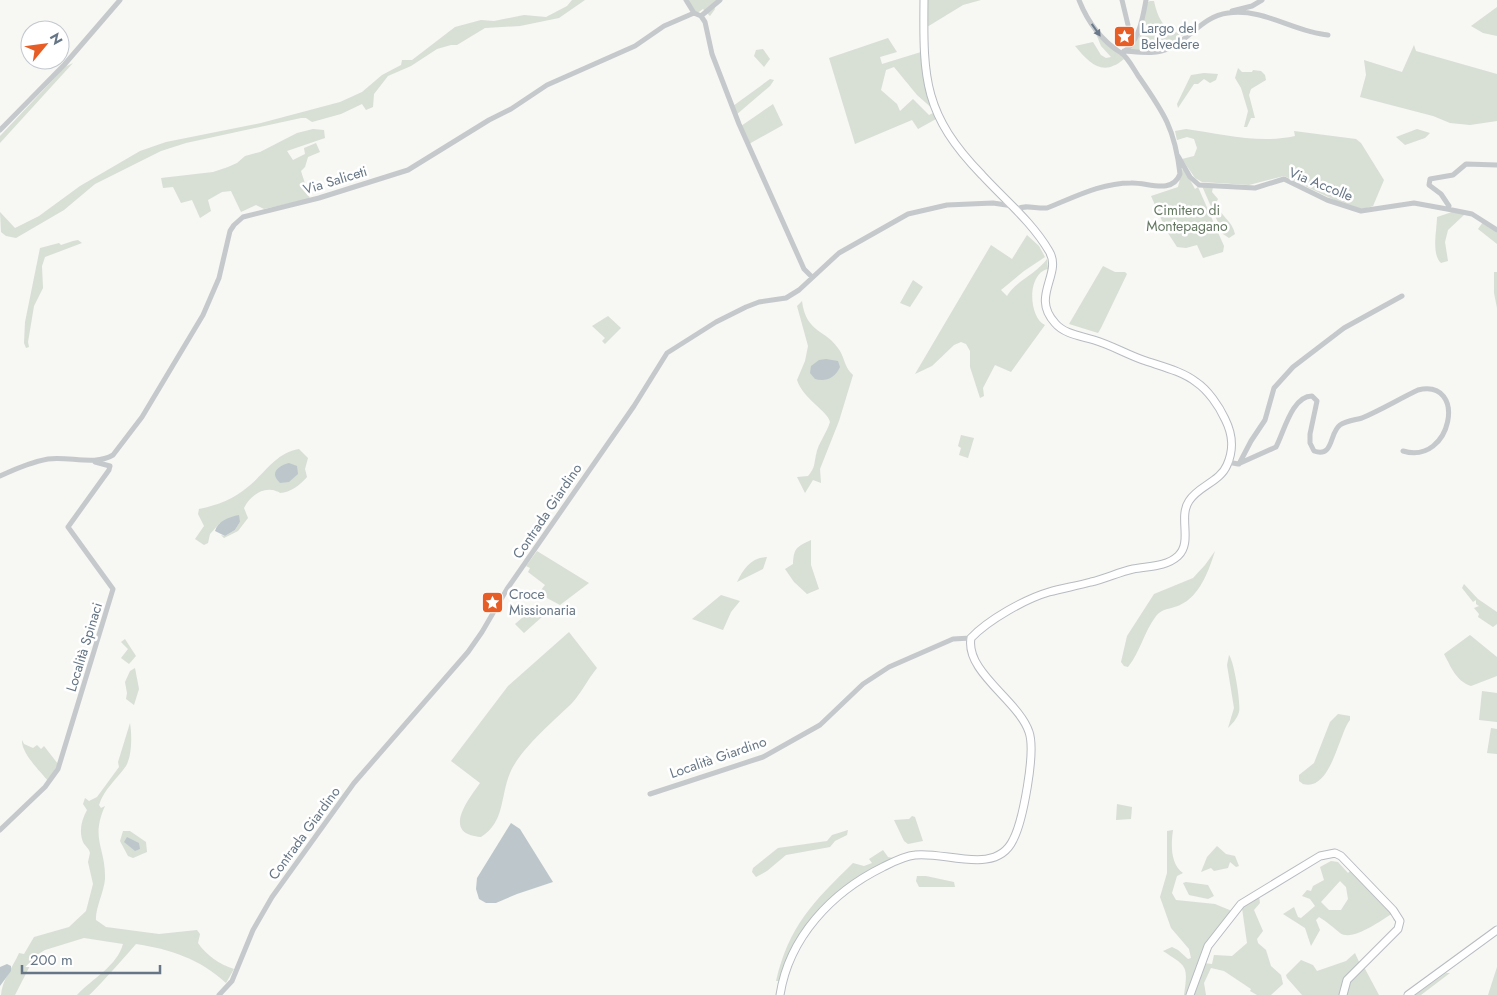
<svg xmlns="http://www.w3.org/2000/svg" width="1497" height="995" font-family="Jost,sans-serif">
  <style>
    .green { fill: #d8dfd5; fill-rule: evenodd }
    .water { fill: #bdc7cb }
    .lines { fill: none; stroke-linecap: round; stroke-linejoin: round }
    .secondary-casing { stroke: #b7bcc1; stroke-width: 9 }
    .street { stroke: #c5c9cc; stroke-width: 5 }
    .secondary { stroke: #fff; stroke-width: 7 }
    .oneway { fill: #6b7a8a }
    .labels { text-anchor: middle; stroke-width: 5; stroke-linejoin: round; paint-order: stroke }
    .poi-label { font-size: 14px; fill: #667686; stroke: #fff; text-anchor: start }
    .street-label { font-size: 14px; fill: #667686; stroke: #fff }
    .park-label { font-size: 14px; fill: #647861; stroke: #fff }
  </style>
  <rect width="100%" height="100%" fill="#f7f7f4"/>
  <path class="green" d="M572 0H585L559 18 520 26 485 28 457 45H451L437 49 411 66 388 76 374 94 373 107 366 110 362 104 341 114 312 122 306 118H301L186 143 161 151 95 184 64 210 16 238 6 236 1 232 0 212 15 228 39 216 80 186 140 151 166 142 261 123 340 102 362 92 382 75 401 65 402 60H412L455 27 481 20 494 21 524 15 546 17 567 6Z
    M688 0H718L713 5 715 9 710 16 703 9 696 14Z
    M925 0H981L963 5 927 27Z
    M1150 1H1154C1158 19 1164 32 1185 34 1168 50 1152 50 1130 50L1148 2Z
    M1497 7V36L1483 33 1471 26Z
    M921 31 934 110 917 95 894 67 886 70 881 90 897 104 900 111 913 99 929 115 933 113 936 119 918 129 912 120 855 144 829 58 888 38 897 52 880 57 882 64 921 52Z
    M1096 34 1124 59C1103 77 1090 64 1075 46L1093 42 1101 55 1106 58 1111 57 1101 46Z
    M1414 45 1416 51 1497 74V121L1470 125 1450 123 1433 116 1360 97 1366 75 1364 60 1402 72Z
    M763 49 770 59 764 67 754 56 756 50Z
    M73 63 0 143V136L65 67Z
    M1238 68 1242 72H1252L1253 70 1261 71 1265 75 1266 80 1251 89 1249 95 1255 118H1251L1247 127H1244L1248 111 1241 88 1235 78Z
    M1204 73 1218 74 1216 80 1210 83 1204 79 1198 84H1194L1178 108 1177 104 1191 75Z
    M770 79 774 80 770 86 736 115 733 106Z
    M773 104 783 125 749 144 741 126Z
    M313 129 324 130 325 138 287 151 293 160 305 154 304 148 316 143 320 152 308 157 305 167 301 171 310 199 264 209 256 205 241 212 231 191 222 192 208 200 211 211 200 218 192 200 181 203 173 187 163 188 161 178 213 172 228 167 237 163 245 156 260 152 297 133Z
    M1186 129C1221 134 1259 144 1295 136L1294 131 1356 139 1361 143 1384 180 1373 206 1364 209 1349 207 1284 176 1249 185 1202 182 1195 178 1182 159 1194 156 1197 148 1194 139 1187 137 1177 140 1175 131Z
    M1417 129 1430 133 1425 138 1405 145 1396 137Z
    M1183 167 1195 189 1198 187 1224 246 1223 252 1203 258 1197 245 1186 248 1177 247 1166 230 1151 196 1178 187Z
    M1202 186 1213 187 1212 192 1218 199 1216 203C1220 216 1232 220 1235 234L1229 238 1223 234Z
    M1452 212 1465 214 1448 230 1445 242 1448 261 1441 263C1431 254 1437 229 1437 217Z
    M1483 222 1497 231V244L1478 229Z
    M1027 235 1039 246 1045 257 1024 271 1001 290 1007 296C1016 281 1036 274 1047 259L1048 269C1027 273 1028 317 1045 325L1011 372 995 365 983 388 984 396 980 398 970 367V351L966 344 961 342 954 345 932 366 915 374 991 245 1012 259Z
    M73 241 78 240 82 243 45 257 42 266 43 288 34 306 28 342 29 347 26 348 24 343 25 322 40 248 59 243 61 245Z
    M1103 266 1115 272H1125L1127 274 1101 328 1098 333 1069 324Z
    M1494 272H1497V308L1494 293Z
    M913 280 923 287 910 307 900 303Z
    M802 301C806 334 827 329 840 351 845 360 845 368 853 375L839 421 820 469 821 483 813 480 805 493 797 477 808 476C815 468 814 464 816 455 818 443 827 433 830 422 828 411 803 399 797 380L805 361 808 346 797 306Z
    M608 316 621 328 605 344 602 341 605 338 592 326Z
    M961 435 974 438 968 458 959 455 961 448 958 446Z
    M299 449 308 458 305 469 307 477C301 484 290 493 280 493 279 492 274 490 272 490 260 488 249 498 244 508L248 518 238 531 224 538 221 535 225 536 235 530 240 522 220 523 210 534 208 543 204 545 195 539 204 526 198 514 199 509C218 505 234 499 249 486 265 473 277 452 299 449Z
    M811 540V565L819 589 807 594 794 582 785 569 793 564C794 547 797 547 811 540Z
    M537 551 589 583 560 605 545 597 546 594 541 590 545 585 528 572 530 568 526 566Z
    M1215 551C1209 570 1200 596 1180 605 1172 609 1162 608 1156 616 1144 632 1140 652 1128 667L1124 666 1121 662 1127 636 1154 594 1193 578 1205 565Z
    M767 557 763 569 737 582C744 568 751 558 767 557Z
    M1464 584 1478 599 1497 612V624L1493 627 1478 617 1479 614 1474 608 1479 606 1476 604V600L1473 602 1462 588Z
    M721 595 740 601 731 612 723 630 692 619Z
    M531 610 543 616 524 633 515 624Z
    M569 632 597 668C587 680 580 696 568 707 550 724 519 751 510 773 500 797 505 822 481 837 441 834 468 800 480 783L451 761 508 686Z
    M1470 635 1497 657V676L1471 686C1456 681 1451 667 1444 654Z
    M125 639 136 656 129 664 121 658 128 649 121 642Z
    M1229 655C1234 661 1241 704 1239 712 1237 719 1232 724 1228 728L1234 708 1227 665Z
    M135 668 139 689 134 705 126 699 127 693 125 682 130 671Z
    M1482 691 1497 693V722L1479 720Z
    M1338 714 1350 716V720C1339 733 1331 792 1303 784L1299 781V775L1314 763 1330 722Z
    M130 723C132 735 132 756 126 766 117 779 104 789 99 805L101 808 105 806C90 839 106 848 105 879 104 892 95 909 96 920L106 927 159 934 197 930 200 934 198 943C207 956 219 964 234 969L226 983C200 959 170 949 136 944 131 950 93 993 89 995 86 995 80 995 77 995 93 978 117 966 123 944L84 938 45 950 35 956 15 995H1C2 980 13 967 19 953L24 954 34 937 69 927 86 911 93 884 88 862 90 853C89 848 85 846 83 842 79 832 81 821 87 810L83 804 85 798 89 801 97 797 119 767 118 762Z
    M1491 728 1497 729V754L1487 753Z
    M22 740 24 744 33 748 37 745 41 749 44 746 58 764 48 781C40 771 21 753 22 740Z
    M1117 804 1132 807 1131 819 1116 820Z
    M912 816 915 817 923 841 908 844 904 841 894 820 909 819Z
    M848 830 847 835 835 841 830 847 786 855 767 871 756 877 752 872 753 868 778 848 827 841 832 835Z
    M1173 830C1171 844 1170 864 1183 873L1177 876 1172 893 1176 900 1215 904 1232 911C1208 938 1199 961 1187 995H1184C1188 966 1188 967 1163 951L1172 947 1178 950 1188 959 1191 958 1189 949 1171 928 1160 897 1167 873V831Z
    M123 831H130L146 842 147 852 133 858 128 856 120 841Z
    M1217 846 1226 854 1235 856 1239 866 1236 867 1230 862 1228 868 1214 871 1211 868 1201 872 1207 857Z
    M883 850 888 857 893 858 891 862C831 888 801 919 781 981H776C789 926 813 902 853 863L864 866 872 863 869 859Z
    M1331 861 1338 862 1348 873 1352 869 1398 919 1394 921 1392 915H1390C1380 921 1352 942 1340 933 1334 928 1326 921 1319 917L1316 920 1320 930 1311 946 1305 928 1283 914 1294 907 1298 917 1301 918 1315 906 1310 899 1302 896 1307 890 1311 891 1313 886 1324 880 1320 867ZM1340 881 1346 887 1348 899 1341 910H1329L1321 902Z
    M917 876H926L954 882 955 887H919L916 881Z
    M1186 882 1208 885 1214 896 1208 899 1189 895 1183 883Z
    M1259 896 1260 903 1254 910 1263 931 1257 939 1258 943 1266 950 1271 966 1281 975 1283 984 1271 995H1257L1250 991 1251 989 1224 971 1211 968 1204 983 1206 995H1194L1204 963 1212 964 1214 955 1232 956 1247 943 1242 908Z
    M1355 953 1360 964 1343 982 1341 995H1302L1287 978 1286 975 1301 960 1313 965 1317 971 1346 961Z
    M1364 967 1379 995H1346L1348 984Z
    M1497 967V995H1488Z
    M1446 973H1450L1421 995H1415Z"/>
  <path class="water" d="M826 359 838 361 840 367C835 378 826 382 815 379L810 373 811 366 819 360Z
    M289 463 297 466 298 474 289 482 280 483C269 473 278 466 289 463Z
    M239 515 240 522 235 530 225 536 215 531C218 521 229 517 239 515Z
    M511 823 520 829 553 882 517 894 496 903H486L479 899 476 889 477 878Z
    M127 837 139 843 140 849 135 851 124 842Z
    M7 964 11 966V971L0 986V967Z"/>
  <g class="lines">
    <defs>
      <path id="secondary" d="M780 995C789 937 832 892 883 867 893 862 904 856 915 855 945 851 996 876 1013 840 1023 821 1036 752 1029 732 1019 701 965 672 971 638 988 620 1025 599 1049 592 1063 588 1077 586 1091 582 1105 579 1119 572 1133 569 1148 566 1166 567 1178 556 1193 542 1178 517 1189 501 1198 486 1220 482 1227 465 1234 449 1233 435 1225 419 1219 406 1208 390 1196 382 1182 371 1160 366 1143 360 1126 354 1111 345 1094 340 1081 336 1064 334 1055 323 1030 296 1063 274 1049 251 1032 222 1005 200 982 175 924 115 923 80 924 0
        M1190 995 1208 946 1241 904 1320 856 1335 853 1341 856 1393 910 1400 921 1398 929 1347 980 1343 995
        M1408 995 1497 930"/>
    </defs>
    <use href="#secondary" class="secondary-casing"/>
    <path class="street" d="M686 0 694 13 701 16 705 22 712 54 739 124 804 269 812 277
      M1122 0 1128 25
      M1232 11 1252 6 1262 0
      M701 16 720 0
      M1124 51C1139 52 1156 55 1170 48 1191 38 1203 16 1228 13 1264 8 1294 32 1328 35
      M1123 52C1139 43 1143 16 1146 0
      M0 130 64 65 120 0
      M1178 156 1190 177 1199 185 1255 188 1284 179 1327 200 1361 211 1414 203 1447 209 1449 206 1441 194 1429 185 1430 179 1453 175 1466 164 1497 165
      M1017 209C1026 204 1036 209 1047 208 1075 197 1101 183 1131 183 1147 182 1172 195 1180 174 1175 129 1164 113 1139 77 1134 70 1128 57 1121 53 1101 40 1088 23 1079 0
      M1447 209 1472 214 1497 230
      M1228 462 1238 464 1276 447C1284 432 1292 396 1312 396L1317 401 1310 434V443L1314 451C1334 458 1329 433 1340 425 1346 421 1355 420 1362 418 1381 410 1399 399 1418 390 1468 378 1452 466 1403 451
      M1239 464 1251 441 1265 420 1274 388 1293 367 1344 328 1402 296
      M0 476C15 469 31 462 48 459 69 456 95 466 113 455L142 417 203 315 219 278 230 231 234 225 243 217 319 198 408 170 489 120 511 109 547 85 635 46 664 26 694 13
      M650 794 763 757 820 725 863 684 889 667 953 639 971 638
      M0 830 45 787 58 769 113 589 68 527 109 470 110 466 95 462
      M219 995 232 981 253 930 272 897 354 783 468 652 482 632 507 589 634 406 667 353 716 322 746 307 759 302 786 298 799 290 839 253 908 214 947 205 993 203 1013 206"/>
    <use href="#secondary" class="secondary"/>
  </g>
  <defs><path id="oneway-solid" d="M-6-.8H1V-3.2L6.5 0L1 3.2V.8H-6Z" transform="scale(1.25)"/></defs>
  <use class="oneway" href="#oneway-solid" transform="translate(1096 30) rotate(55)"/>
  <defs>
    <symbol id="sight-square" viewBox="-11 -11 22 22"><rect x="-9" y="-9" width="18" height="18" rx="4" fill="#e65d26" stroke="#fff"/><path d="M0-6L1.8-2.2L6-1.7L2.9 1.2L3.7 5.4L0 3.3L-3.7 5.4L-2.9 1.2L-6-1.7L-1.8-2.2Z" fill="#fff"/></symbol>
  </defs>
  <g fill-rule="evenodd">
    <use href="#sight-square" x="1112" y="24" width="25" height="25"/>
    <use href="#sight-square" x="480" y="590" width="25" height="25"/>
  </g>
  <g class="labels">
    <g class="poi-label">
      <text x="1141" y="33">Largo del<tspan x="1141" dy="16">Belvedere</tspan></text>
      <text x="509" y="599">Croce<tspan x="509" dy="16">Missionaria</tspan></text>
    </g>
    <g class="street-label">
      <text transform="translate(335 180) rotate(-17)" y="5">Via Saliceti</text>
      <text transform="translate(1321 184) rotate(22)" y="5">Via Accolle</text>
      <text transform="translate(547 511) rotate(-56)" y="5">Contrada Giardino</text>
      <text transform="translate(84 647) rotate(-73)" y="5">Località Spinaci</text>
      <text transform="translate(718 757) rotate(-19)" y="5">Località Giardino</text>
      <text transform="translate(304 833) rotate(-54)" y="5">Contrada Giardino</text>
    </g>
    <g class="park-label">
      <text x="1187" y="215">Cimitero di<tspan x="1187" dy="16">Montepagano</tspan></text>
    </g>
  </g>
  <g transform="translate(45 45) rotate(61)"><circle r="24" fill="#ffffff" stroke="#c2c8cf"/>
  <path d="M0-4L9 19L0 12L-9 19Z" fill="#e65d26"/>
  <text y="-8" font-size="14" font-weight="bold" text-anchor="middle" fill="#667686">N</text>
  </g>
  <path d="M22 965v8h138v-8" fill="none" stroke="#667686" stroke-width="2.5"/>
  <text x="30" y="965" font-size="15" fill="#667686" stroke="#ffffff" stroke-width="4" paint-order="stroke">200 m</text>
</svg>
